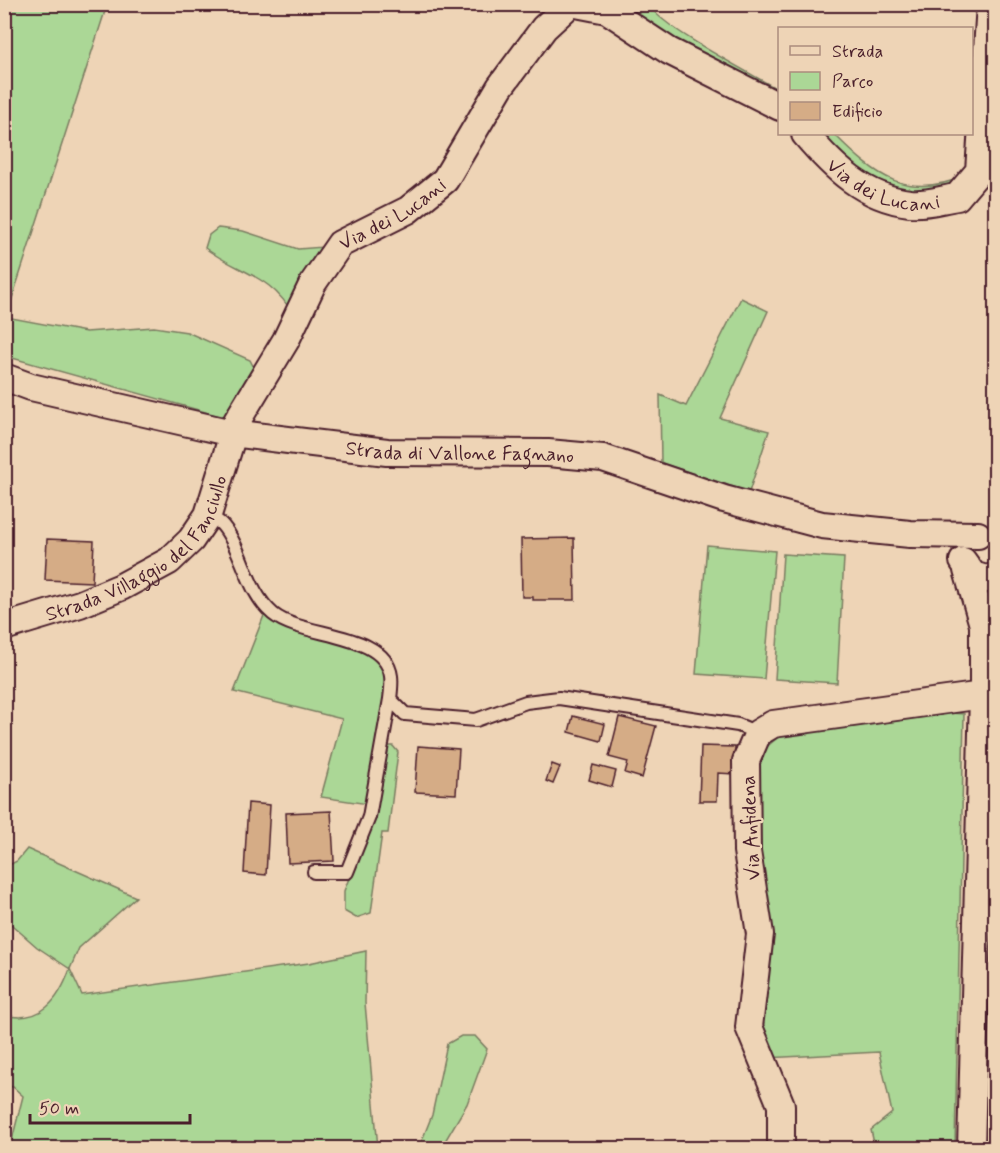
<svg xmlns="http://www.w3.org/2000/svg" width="1000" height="1153" font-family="Mynerve,sans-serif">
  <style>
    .green { fill: #abd796; stroke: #7a7b60; stroke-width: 1.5 }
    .building { fill: #d5ac86; stroke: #4a1f2b; stroke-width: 1.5 }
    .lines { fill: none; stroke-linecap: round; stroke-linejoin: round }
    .lane-casing { stroke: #4a1f2b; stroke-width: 16 }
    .street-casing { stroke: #4a1f2b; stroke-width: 30 }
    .lane { stroke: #eed4b6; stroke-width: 12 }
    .street { stroke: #eed4b6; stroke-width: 26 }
    .labels { text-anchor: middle; stroke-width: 4.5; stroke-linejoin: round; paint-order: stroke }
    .street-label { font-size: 20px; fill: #4a1f2b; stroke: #eed4b6 }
  </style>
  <rect width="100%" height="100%" fill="#eed4b6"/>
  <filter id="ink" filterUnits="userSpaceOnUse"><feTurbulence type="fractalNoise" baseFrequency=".0167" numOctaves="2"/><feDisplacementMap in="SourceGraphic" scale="12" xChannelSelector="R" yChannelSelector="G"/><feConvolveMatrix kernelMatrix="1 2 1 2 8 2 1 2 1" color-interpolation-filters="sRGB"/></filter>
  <g filter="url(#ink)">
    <path class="green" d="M4 5H107L6 317 86 332 154 327 187 332 250 360 260 379 234 420 5 356Z
      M605 5H649C662 28 752 74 779 90V103Z
      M811 134H834C877 177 906 201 968 175L942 196 874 188Z
      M218 228 243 231 298 249 323 247 294 316C271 274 240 274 205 248L209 235Z
      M741 298 768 311 720 418 769 431 749 492 661 463 660 395 686 406Z
      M707 545 775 551 764 679 696 674Z
      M783 554 844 558 837 683 775 679Z
      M265 613 369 651 383 665 387 682 368 804 321 797 342 719 234 692Z
      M926 711 964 714 955 1148H875L871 1130 892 1113 879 1052 766 1058 755 1029 749 783 764 749 782 734Z
      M388 746H393L398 752 388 833H382L371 913 356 918 344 911V891L369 828Z
      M995 760 996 872 990 875Z
      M27 849 136 897 79 948 70 969 82 995 309 963 366 951 365 1003 378 1148H10L23 1096 13 1087 5 1086V1015C41 1024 59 1000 70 969L37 947 5 919V867L17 861Z
      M461 1036H475L487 1049 467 1104 441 1148H419L432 1115 447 1044Z"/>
    <path class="building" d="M990 437H996V458L988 457Z
      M574 538 575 600H533V597H522L521 539Z
      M47 539 94 541 92 582 45 580Z
      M573 716 605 724 601 741 569 732Z
      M619 717 656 726 642 778 625 773 628 762 609 757Z
      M418 746 459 749 456 794 415 792Z
      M701 746 735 747V774L718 773 717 801H699Z
      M552 764 560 767 553 784 546 781Z
      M593 765 616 771 612 787 589 780Z
      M248 803 270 805 266 875 244 873Z
      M331 811 334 861 288 863 286 813Z"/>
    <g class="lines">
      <defs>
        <path id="lane" d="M208 515C212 518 219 521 223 526 243 550 246 591 273 614 302 638 385 631 391 676 392 683 391 691 390 699
          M314 872H347L369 817 390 699 405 714 476 720 526 702 559 698 738 725 758 733"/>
        <g id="street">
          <path d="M576 4 607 10 669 51 780 107"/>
          <path id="s1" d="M805 134C833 167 864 198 910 203 925 205 942 199 957 197L979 171 990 4"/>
          <path id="s2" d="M4 377 31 387 232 433 304 442 387 452 548 453 603 458 724 499 822 525 910 534 978 535"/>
          <path d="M963 561 973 575 986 579 996 576"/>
          <path d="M967 570 983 625V695L971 1148"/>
          <path id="s3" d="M4 627 80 604 121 587 169 561 191 540 208 515 237 421 286 340 313 283 340 244 408 210 445 180 500 87 544 28 570 4"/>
          <path d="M781 1148V1105L749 1027 760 934 747 851 746 761 758 733 773 724 983 695"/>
        </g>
      </defs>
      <use href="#lane" class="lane-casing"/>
      <use href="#street" class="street-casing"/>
      <use href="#lane" class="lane"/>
      <use href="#street" class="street"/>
    </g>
  </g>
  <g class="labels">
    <g class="street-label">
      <text dy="7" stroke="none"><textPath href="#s1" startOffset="98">Via dei Lucani</textPath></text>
      <text dy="7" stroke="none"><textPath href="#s3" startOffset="603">Via dei Lucani</textPath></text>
      <text dy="7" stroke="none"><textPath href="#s2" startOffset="464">Strada di Vallone Fagnano</textPath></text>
      <text dy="7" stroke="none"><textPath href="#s3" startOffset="162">Strada Villaggio del Fanciullo</textPath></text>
      <text transform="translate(750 828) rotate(-93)" y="7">Via Anfidena</text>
    </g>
  </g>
  <rect width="1000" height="1153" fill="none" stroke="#eed4b6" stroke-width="24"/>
  <rect x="12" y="12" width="976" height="1129" fill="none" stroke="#4a1f2b" stroke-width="2" filter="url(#ink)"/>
  <rect x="778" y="27" width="195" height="108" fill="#eed4b6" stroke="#ac8c7e" stroke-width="1.5"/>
  <rect x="790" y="46" width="30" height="9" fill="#eed4b6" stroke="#ac8c7e" stroke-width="1.5"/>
  <text x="832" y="57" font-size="18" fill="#4a1f2b">Strada</text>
  <rect x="790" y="72" width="30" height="18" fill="#abd796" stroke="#ac8c7e" stroke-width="1.5"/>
  <text x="832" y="87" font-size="18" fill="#4a1f2b">Parco</text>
  <rect x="790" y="102" width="30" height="18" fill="#d5ac86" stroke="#ac8c7e" stroke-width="1.5"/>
  <text x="832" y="117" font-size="18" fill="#4a1f2b">Edificio</text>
  <path d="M30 1114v9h160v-9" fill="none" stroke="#4a1f2b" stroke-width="3"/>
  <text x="39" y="1114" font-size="18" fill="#4a1f2b" stroke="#eed4b6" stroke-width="4.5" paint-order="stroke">50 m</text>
</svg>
